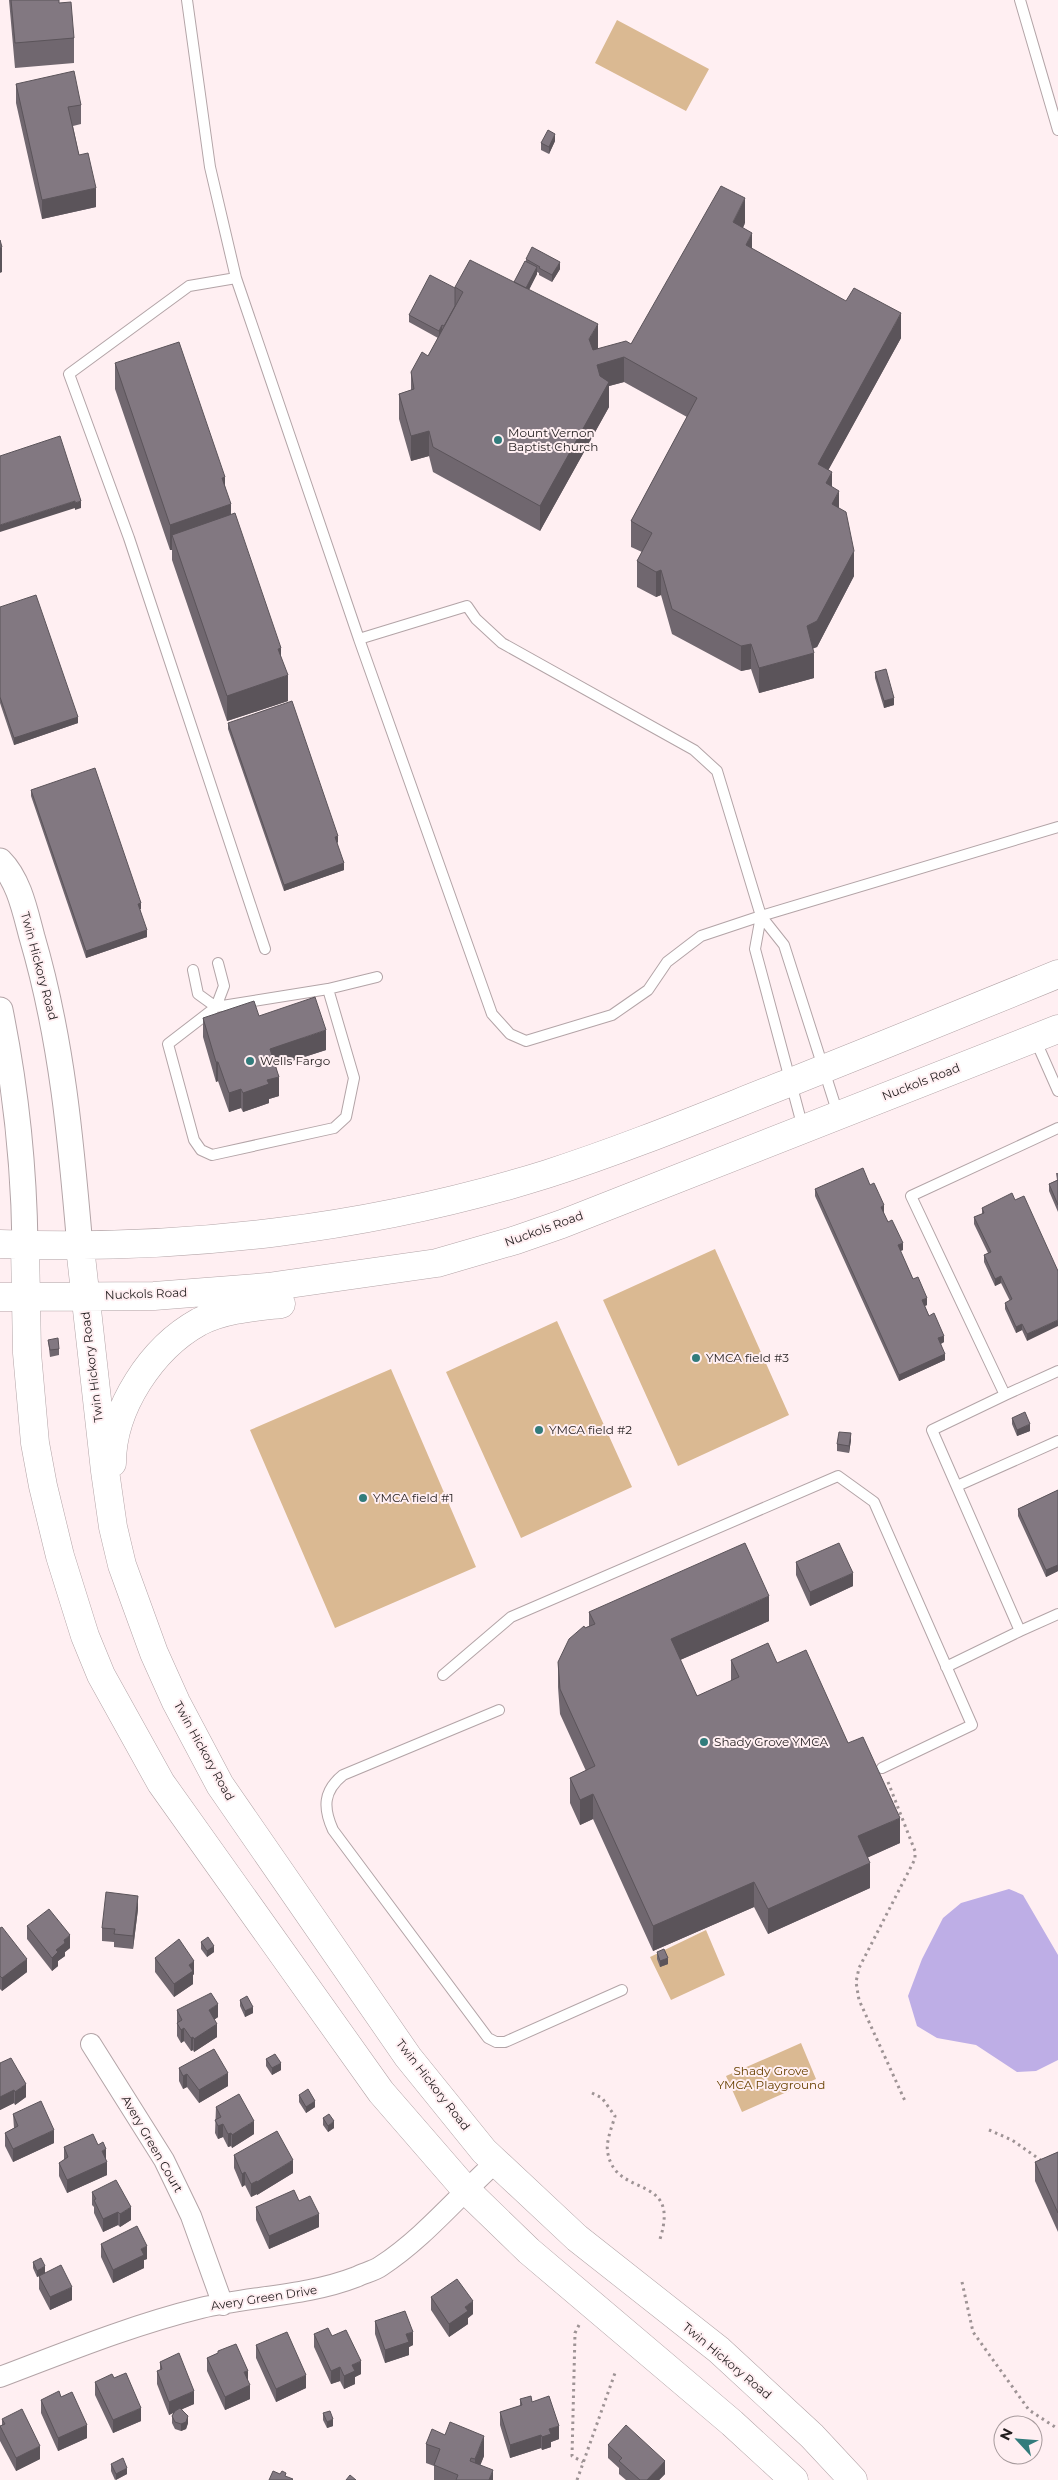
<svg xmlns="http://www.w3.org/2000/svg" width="1058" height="2480" font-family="Montserrat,sans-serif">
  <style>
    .green { fill: #dab992 }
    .water { fill: #beaee6 }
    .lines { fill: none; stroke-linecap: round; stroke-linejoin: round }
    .service-casing { stroke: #b3a4a7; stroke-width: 12 }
    .minor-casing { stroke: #b3a4a7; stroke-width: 22 }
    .tertiary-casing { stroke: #b3a4a7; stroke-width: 27 }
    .secondary-casing { stroke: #b3a4a7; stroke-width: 29 }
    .path { stroke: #9e9395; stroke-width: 3; stroke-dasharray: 2.5 4; stroke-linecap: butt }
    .service { stroke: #fff; stroke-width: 10 }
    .minor { stroke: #fff; stroke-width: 20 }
    .tertiary { stroke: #fff; stroke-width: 25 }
    .secondary { stroke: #fff; stroke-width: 28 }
    .wall { fill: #70676f }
    .shaded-wall { fill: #5b545a }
    .building { fill: #827881; stroke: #5b545a }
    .poi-dot { fill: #327c7c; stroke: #ffeff2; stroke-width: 2 }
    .labels { text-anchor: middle; stroke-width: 4; stroke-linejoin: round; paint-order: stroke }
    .poi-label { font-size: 12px; fill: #221d1e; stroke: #ffeff2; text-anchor: start }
    .street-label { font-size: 12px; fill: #221d1e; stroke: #ffeff2 }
    .park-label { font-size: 12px; fill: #684101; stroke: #ffeff2 }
  </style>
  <rect width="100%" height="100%" fill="#ffeff2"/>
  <path class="green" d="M617 20 709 69 686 111 595 63Z
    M715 1249 789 1415 678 1466 603 1300Z
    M557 1321 632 1487 521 1538 446 1372Z
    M391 1369 476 1567 335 1628 250 1430Z
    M706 1930 725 1975 671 2000 650 1957Z
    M801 2043 816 2079 742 2112 726 2076Z"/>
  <path class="water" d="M1009 1889 1023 1895 1058 1955V2060L1036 2071 1017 2072 976 2045 937 2038 917 2026 908 1996 922 1959 943 1918 961 1903Z"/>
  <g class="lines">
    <defs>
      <path id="service" d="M187 0 210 167 236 278
        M1020 0 1058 130
        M359 639 492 1014 510 1034 526 1041 612 1015 648 990 667 962 701 936 761 916 1058 827
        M761 916 755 949 803 1128
        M265 949 129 538 69 374 189 286 236 278 359 639 467 606 476 619 502 643 694 750 717 771 761 916 784 945 838 1114
        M193 970 198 994 216 1007
        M328 989 216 1007 168 1044 194 1140 201 1150 212 1155 334 1128 346 1117 354 1078 328 989 377 977
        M216 1007 224 986 218 963
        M1035 1039 1058 1091
        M1005 1395 1058 1371
        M957 1486 1058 1441
        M1020 1631 1058 1614
        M946 1667 1020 1631 932 1430 1005 1395 911 1196 1058 1128
        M443 1675 511 1617 838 1476 874 1502 972 1725 882 1768
        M499 1710 343 1775C323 1791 323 1808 333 1830L488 2038 496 2042H505L622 1990"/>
      <path id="minor" d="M91 2044 164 2160 191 2216 223 2305
        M0 2377C66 2352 132 2325 201 2308 252 2296 307 2296 356 2277 364 2273 374 2271 381 2266 424 2238 457 2197 496 2162"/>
      <path id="tertiary" d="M0 861C19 880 25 911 32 937 62 1039 71 1141 80 1247
        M0 1010C16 1089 24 1164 25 1245"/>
      <path id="secondary" d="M0 1244C184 1251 371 1229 547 1174 628 1148 707 1115 786 1084 877 1048 967 1011 1058 974
        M25 1245 27 1353 35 1443 43 1486 60 1556 85 1636 101 1675 161 1783 381 2092 466 2190 529 2251 732 2423 794 2480
        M80 1247 105 1471 113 1527 122 1565 154 1653 176 1702 220 1785 408 2057 484 2151 577 2238 719 2350 812 2436 853 2480
        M0 1297 154 1296 268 1287 437 1263 516 1240 562 1224 1058 1029
        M112 1463C112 1408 152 1348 199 1322 224 1309 254 1307 281 1304"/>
    </defs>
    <use href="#service" class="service-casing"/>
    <use href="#minor" class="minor-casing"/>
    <use href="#tertiary" class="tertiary-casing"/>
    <use href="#secondary" class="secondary-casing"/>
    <path class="path" d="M888 1782 915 1851V1859L859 1968 856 1982 859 2000 905 2101
      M592 2093 602 2098 615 2116C612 2127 605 2143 608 2154 617 2199 681 2173 660 2239
      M989 2130 1012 2140 1042 2161
      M962 2282 973 2332 1029 2410 1058 2429
      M579 2325 575 2333 572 2456 583 2462
      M577 2480 615 2373"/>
    <use href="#service" class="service"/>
    <use href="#minor" class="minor"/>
    <use href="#tertiary" class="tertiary"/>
    <use href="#secondary" class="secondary"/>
  </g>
  <path class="wall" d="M9 0H59V3L74 38V63L15 68Z
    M16 84 81 105V124L73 126 79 155 96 207 42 219 16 103Z
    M555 141 549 154 541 150V143Z
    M745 223 743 228 752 249 901 338 828 470 832 487 839 508 854 576 817 647 813 648 814 678 759 693 751 669 741 671 672 634 661 595 656 597 637 587V561L642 552 631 547V521L687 417 624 382 609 386V407L540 531 433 472 429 456 411 461 399 419V394L411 390V372L428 356 438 338 409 322V315L455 287 514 282 526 261V259L560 269 552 282 539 275V273L537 272V274L529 290 598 349 631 344Z
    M115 363 225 486 231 514 281 657 288 701 227 721 172 560V550H170L115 389Z
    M0 607 78 723 14 745 0 703Z
    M875 672 894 705 884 708 875 678Z
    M228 723 338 842 337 843 344 870 284 891 228 729Z
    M31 790 141 909H140L147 937 86 958 31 796Z
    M259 1016 326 1050 276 1066 279 1096 269 1099V1103L243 1112 241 1108 229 1112 218 1081 216 1082 203 1037V1018Z
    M1056 1173H1058V1212L1049 1191V1184L1057 1180Z
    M870 1185 884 1212H883L888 1222 903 1250 900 1251 913 1279 927 1305 925 1306 929 1316 944 1342 941 1344 945 1360 899 1381 815 1196V1189Z
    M1015 1200 1058 1271 1027 1341 1022 1330 1016 1333 1005 1309V1303L1010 1301 1001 1283 995 1286 984 1262V1255L988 1253 974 1224V1217L982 1214V1208Z
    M48 1340 59 1349V1355L50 1357Z
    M1012 1418 1030 1431 1017 1436 1012 1424Z
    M851 1440 849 1453 837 1451V1444Z
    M1058 1490V1571L1046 1577 1018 1516V1509Z
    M796 1562 853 1586 810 1606 796 1575Z
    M589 1612 769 1621 680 1660 697 1696 731 1681V1660L777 1663 848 1743 900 1843 868 1857 870 1888 768 1934 754 1907 653 1951 593 1819 580 1825 570 1803V1778L586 1771 560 1714 558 1687V1662L585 1628 589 1626Z
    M138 1909 133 1949 114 1947V1942L102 1941V1928Z
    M27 1926 70 1948 65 1952V1956L58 1961V1966L52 1971 27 1939Z
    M0 1928 27 1972 2 1991 0 1989Z
    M201 1942 214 1952 207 1957 201 1949Z
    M657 1952 668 1964 660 1967 657 1959Z
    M155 1958 194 1974 193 1975V1984L174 1997 155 1972Z
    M240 2000 253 2013 245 2017 240 2006Z
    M177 2010 218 2017 214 2020 217 2037 194 2052 193 2050 191 2051 184 2041 181 2043 177 2036Z
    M266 2059 281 2070 272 2075 266 2066Z
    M0 2063 26 2097 15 2105 14 2103 0 2110Z
    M179 2068 228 2086 199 2103 187 2087 183 2089 179 2081Z
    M299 2095 315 2107 306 2113 299 2102Z
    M216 2107 254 2134 232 2148 231 2146 228 2147 223 2137 218 2139 215 2133Z
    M13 2114 54 2143 13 2162 5 2146V2133L14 2128Z
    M323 2118 334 2128 328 2132 323 2125Z
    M98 2145 106 2161 107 2175 67 2193 59 2176V2163L64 2160V2147Z
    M1058 2152V2232L1035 2181V2162Z
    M234 2155 293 2173 257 2195V2194L251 2197 245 2185 242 2187 234 2168Z
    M92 2192 131 2220 120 2227 118 2225 103 2232 94 2213V2207L92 2205Z
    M299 2201 319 2227 269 2249 256 2220V2207Z
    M101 2244 147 2259 144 2260V2268L113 2283 101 2257Z
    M33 2262 45 2273 72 2300 50 2310 39 2289V2276L37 2277 33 2268Z
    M431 2297 473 2314 468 2318V2324L449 2337 431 2310Z
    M375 2321 413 2345 409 2347V2355L385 2363 375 2334Z
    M314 2334 332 2336 361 2374 355 2377V2384L344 2389 340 2381 331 2384 314 2347Z
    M256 2345 306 2388 276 2402 256 2358Z
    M218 2351 248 2381 250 2399 225 2410 207 2371V2358L218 2353Z
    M160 2362 194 2404 182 2409 188 2423 186 2429 181 2431 175 2429 172 2423V2416L174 2412 169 2415 157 2384V2371L160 2370Z
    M95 2382 141 2421 113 2433 95 2395Z
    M61 2397 87 2438 58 2451 41 2413V2400Z
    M520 2399 532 2402 559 2439 551 2442V2447L542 2450 541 2448 510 2458 500 2425V2412L520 2406Z
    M323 2413 333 2426 327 2428 323 2420Z
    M2 2419 40 2459 16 2471 0 2441V2426L2 2425Z
    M426 2444 484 2456 480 2465 493 2480H434V2466L426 2463Z
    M608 2445 665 2474 659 2480H626L619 2474V2468L608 2458Z
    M111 2464 127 2474 115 2480 111 2471Z"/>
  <path class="shaded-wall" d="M555 134V141L549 154V147Z
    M96 188V207L42 219V200Z
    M745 198V223L733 247V222Z
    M752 233V258L746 245Z
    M2 247V272L0 273V248Z
    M560 262V269L552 282V275Z
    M537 267V274L522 303V296Z
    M901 313V338L818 489V464Z
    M598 324V349L589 364V339Z
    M442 325V331L439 338V331Z
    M624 357V382L609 386V407L540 531V506L597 390V365Z
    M429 431V456L411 461V436Z
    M832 472V497L826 483Z
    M225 477V502L222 478Z
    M839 491V516L832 504Z
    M75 501V508L0 532V525Z
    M81 501V508L75 510V503Z
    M231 504V529L172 535V550H170V525Z
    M854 551V576L817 647 807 651V626Z
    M661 570V595L656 597V572Z
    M751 644V669L741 671V646Z
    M281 648V673L278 649Z
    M814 653V678L759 693V668Z
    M288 675V701L227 721V696Z
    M894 698V705L884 708V701Z
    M78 717V723L14 745V738Z
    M338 836V842L335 844V837Z
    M344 863V870L284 891V885Z
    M141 903V909L138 910V904Z
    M147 930V937L86 958V951Z
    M326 1030V1050L270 1068V1049Z
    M216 1062H218V1081L216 1082Z
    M279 1077V1096L269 1099V1103L243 1112V1093L267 1080Z
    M241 1089V1108L229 1112V1093Z
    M884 1205V1212L881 1214V1207Z
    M903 1243V1250L898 1252V1245Z
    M1001 1276V1283L995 1286V1279Z
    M927 1298V1305L922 1307V1300Z
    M1058 1320V1326L1027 1341V1334Z
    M1022 1324V1330L1016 1333V1327Z
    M944 1336V1342L938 1345V1338Z
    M945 1354V1360L899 1381V1375Z
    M1030 1424V1431L1017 1436V1430Z
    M851 1433V1440L849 1453V1446Z
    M1058 1565V1571L1046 1577V1570Z
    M853 1573V1586L810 1606V1592Z
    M769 1596V1621L671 1664V1639Z
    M593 1794V1819L580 1825V1800Z
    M900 1818V1843L858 1862V1836Z
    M870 1863V1888L768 1934V1909Z
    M754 1882V1907L653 1951V1926Z
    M138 1896V1909L133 1949V1936Z
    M70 1935V1948L65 1952V1956L58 1961V1966L52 1971V1958L56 1950 64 1940Z
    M214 1946V1952L207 1957V1951Z
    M668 1958V1964L660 1967V1961Z
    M27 1959V1972L2 1991V1978Z
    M194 1961V1974L193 1975V1984L174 1997V1984L189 1965Z
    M218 2004V2017L209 2023V2010Z
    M253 2007V2013L245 2017V2011Z
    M217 2024V2037L194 2052V2039Z
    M184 2028V2041L181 2043V2030Z
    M193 2037V2050L191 2051V2038Z
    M281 2063V2070L272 2075V2068Z
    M228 2073V2086L199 2103V2090Z
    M187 2074V2087L183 2089V2076Z
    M26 2084V2097L15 2105V2092Z
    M14 2090V2103L0 2110V2097Z
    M315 2101V2107L306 2113V2107Z
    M254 2121V2134L232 2148V2135Z
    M334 2121V2128L328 2132V2126Z
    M223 2124V2137L218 2139V2126Z
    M54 2130V2143L13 2162V2149Z
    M231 2133V2146L228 2147V2134Z
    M106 2149V2162L102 2151Z
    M293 2160V2173L257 2195V2182Z
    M107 2162V2175L67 2193V2180Z
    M245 2172V2185L242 2187V2174Z
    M257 2181V2194L251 2197V2184Z
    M131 2207V2220L120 2227V2214Z
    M118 2212V2225L103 2232V2219Z
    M319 2214V2227L269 2249V2236Z
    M147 2246V2259L144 2260V2268L113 2283V2270L141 2249Z
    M45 2266V2273L37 2277V2271Z
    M72 2287V2300L50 2310V2297Z
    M473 2301V2314L468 2318V2324L449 2337V2324L465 2307Z
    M413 2332V2345L409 2347V2355L385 2363V2350L406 2334Z
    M361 2361V2374L355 2377V2384L344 2389V2376L352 2365Z
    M340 2367V2381L331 2384V2371Z
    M248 2371V2384L244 2372Z
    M306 2375V2388L276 2402V2389Z
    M250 2385V2399L225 2410V2397Z
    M194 2391V2404L169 2415V2402Z
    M141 2408V2421L113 2433V2420Z
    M188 2416V2423L186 2429 181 2431V2424Z
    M333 2419V2426L327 2428V2422Z
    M87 2425V2438L58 2451V2438Z
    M559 2426V2439L551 2442V2447L542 2450V2437L549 2429Z
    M541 2435V2448L510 2458V2445Z
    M484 2436V2456L475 2479V2459Z
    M40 2446V2459L16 2471V2458Z
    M665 2461V2474L659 2480H647Z
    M127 2468V2474L116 2480V2474Z
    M493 2470V2480H489Z"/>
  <path class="building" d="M11 0H59V3L71 2 74 38 15 43Z
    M74 71 81 105 68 107 79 155 88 153 96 188 42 200 16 84Z
    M548 130 555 134 549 147 541 143Z
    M721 186 745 198 733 222 752 233 746 245 846 301 854 288 901 313 818 464 832 472 826 483 839 491 832 504 846 512 854 551 817 621 807 626 814 653 759 668 751 644 741 646 672 609 661 570 656 572 637 561 652 533 631 521 697 398 624 357 597 365 600 376 609 382 540 506 433 447 429 431 411 436 399 394 414 389 411 372 422 352 428 356 463 292 455 287 470 260 598 324 589 339 593 350 626 341 631 344Z
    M0 240 2 247 0 248Z
    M532 247 560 262 552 275 539 268 540 267 526 259Z
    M525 261 537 267 526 288 514 282Z
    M430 275 455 288V306L444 326 442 325 439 331 409 315Z
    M179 342 225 477 222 478 231 504 170 525 115 363Z
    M60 436 81 501 75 503V501L0 525V456Z
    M235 513 281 648 278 649 288 675 227 696 172 535Z
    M36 595 78 717 14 738 0 697V607Z
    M886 669 894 698 884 701 875 672Z
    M292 701 338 836 335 837 344 863 284 885 228 723Z
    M95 768 141 903 138 904 147 930 86 951 31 790Z
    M315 997 326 1030 270 1049 279 1077 267 1080 269 1084 243 1093 241 1089 229 1093 218 1062H216L203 1018 254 1001 259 1016Z
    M863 1168 870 1185 874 1183 884 1205 881 1207 888 1222 892 1220 903 1243 898 1245 913 1279 918 1277 927 1298 922 1300 929 1316 934 1313 944 1336 938 1338 945 1354 899 1375 815 1189Z
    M1058 1180V1205L1049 1184Z
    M1012 1193 1015 1200 1024 1196 1058 1271V1320L1027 1334 1022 1324 1016 1327 1005 1303 1012 1299 1001 1276 995 1279 984 1255 991 1252 974 1217 984 1213 982 1208Z
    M58 1338 59 1349 50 1350 48 1340Z
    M1025 1412 1030 1424 1017 1430 1012 1418Z
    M839 1432 851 1433 849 1446 837 1444Z
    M1058 1490V1565L1046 1570 1018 1509Z
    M745 1543 769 1596 671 1639 697 1696 739 1677 731 1660 768 1643 777 1663 806 1650 848 1743 863 1737 900 1818 858 1836 870 1863 768 1909 754 1882 653 1926 593 1794 580 1800 570 1778 595 1766 560 1689 558 1662 569 1639 584 1626 585 1628 595 1624 589 1612Z
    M839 1543 853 1573 810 1592 796 1562Z
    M106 1892 138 1896 133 1936 114 1934 115 1929 102 1928Z
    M49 1909 70 1935 64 1940 65 1943 56 1950 58 1952 52 1958 27 1926Z
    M2 1927 27 1959 2 1978 0 1976V1928Z
    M208 1937 214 1946 207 1951 201 1942Z
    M179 1939 194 1961 189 1965 193 1971 174 1984 155 1958Z
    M664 1949 668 1958 660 1961 657 1952Z
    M211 1993 218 2004 209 2010 217 2024 194 2039 193 2037 191 2038 184 2028 181 2030 177 2023 182 2020 177 2010Z
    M247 1996 253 2007 245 2011 240 2000Z
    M214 2049 228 2073 199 2090 187 2074 183 2076 179 2068Z
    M275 2054 281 2063 272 2068 266 2059Z
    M11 2058 26 2084 15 2092 14 2090 0 2097V2063Z
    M308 2089 315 2101 306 2107 299 2095Z
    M239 2094 254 2121 232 2135 231 2133 228 2134 223 2124 218 2126 215 2120 221 2117 216 2107Z
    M41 2101 54 2130 13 2149 5 2133 18 2126 13 2114Z
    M329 2114 334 2121 328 2126 323 2118Z
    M277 2131 293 2160 257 2182V2181L251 2184 245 2172 242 2174 234 2155Z
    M93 2134 98 2145 103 2142 106 2149 102 2151 107 2162 67 2180 59 2163 68 2157 64 2147Z
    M1058 2152V2213L1035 2162Z
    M116 2180 131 2207 120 2214 118 2212 103 2219 94 2200 96 2199 92 2192Z
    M294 2190 299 2201 310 2196 319 2214 269 2236 256 2207Z
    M137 2226 147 2246 141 2249 144 2255 113 2270 101 2244Z
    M41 2258 45 2266 37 2271 33 2262Z
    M61 2265 72 2287 50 2297 39 2276Z
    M457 2279 473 2301 465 2307 468 2311 449 2324 431 2297Z
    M405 2311 413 2332 406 2334 409 2342 385 2350 375 2321Z
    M328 2328 332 2336 346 2330 361 2361 352 2365 355 2371 344 2376 340 2367 331 2371 314 2334Z
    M287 2332 306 2375 276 2389 256 2345Z
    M236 2344 248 2371 244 2372 250 2385 225 2397 207 2358 218 2353V2351Z
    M179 2353 194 2391 169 2402 157 2371 162 2369 160 2362Z
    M126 2373 141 2408 113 2420 95 2382 112 2374 114 2378Z
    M59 2391 61 2397 72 2392 87 2425 58 2438 41 2400Z
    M531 2396 532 2402 549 2396 559 2426 549 2429 551 2434 542 2437 541 2435 510 2445 500 2412 522 2405 520 2399Z
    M180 2408 188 2416 186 2422 181 2424 175 2422 172 2416 175 2411Z
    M22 2409 40 2446 16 2458 0 2426 5 2424 2 2419Z
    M330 2411 333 2419 327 2422 323 2413Z
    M450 2422 484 2436 475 2459 471 2458 470 2461 493 2470 489 2480H456L458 2475 434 2465 440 2449 426 2444 432 2429 445 2435Z
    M626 2425 665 2461 647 2480H640L619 2461 622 2458 608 2445Z
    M123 2458 127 2468 116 2474 111 2464Z
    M273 2471 280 2474 282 2471 286 2473 285 2476 293 2479 292 2480H269Z
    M350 2475 356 2480H346Z"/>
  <g class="poi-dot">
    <circle cx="498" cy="440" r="5"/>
    <circle cx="250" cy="1061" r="5"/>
    <circle cx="696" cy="1358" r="5"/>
    <circle cx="539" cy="1430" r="5"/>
    <circle cx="363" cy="1498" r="5"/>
    <circle cx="704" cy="1742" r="5"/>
  </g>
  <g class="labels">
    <g class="poi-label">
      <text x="508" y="437">Mount Vernon<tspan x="508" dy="14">Baptist Church</tspan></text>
      <text x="260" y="1065">Wells Fargo</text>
      <text x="706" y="1362">YMCA field #3</text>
      <text x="549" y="1434">YMCA field #2</text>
      <text x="373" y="1502">YMCA field #1</text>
      <text x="714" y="1746">Shady Grove YMCA</text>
    </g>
    <g class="street-label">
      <text transform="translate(39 966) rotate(75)" y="4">Twin Hickory Road</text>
      <text transform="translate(921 1082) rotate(-21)" y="4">Nuckols Road</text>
      <text transform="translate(544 1229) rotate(-20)" y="4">Nuckols Road</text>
      <text transform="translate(146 1294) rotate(-2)" y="4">Nuckols Road</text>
      <text transform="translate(92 1367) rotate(-97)" y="4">Twin Hickory Road</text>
      <text transform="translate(204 1751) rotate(61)" y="4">Twin Hickory Road</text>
      <text transform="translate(433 2085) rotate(52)" y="4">Twin Hickory Road</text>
      <text transform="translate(152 2144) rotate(60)" y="4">Avery Green Court</text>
      <text transform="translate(264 2298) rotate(-9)" y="4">Avery Green Drive</text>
      <text transform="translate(727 2361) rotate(40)" y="4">Twin Hickory Road</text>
    </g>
    <g class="park-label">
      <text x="771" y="2075">Shady Grove<tspan x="771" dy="14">YMCA Playground</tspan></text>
    </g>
  </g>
  <g transform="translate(1018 2440) rotate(296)"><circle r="24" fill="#ffeff2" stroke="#a79b9d"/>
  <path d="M0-4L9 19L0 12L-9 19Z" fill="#327c7c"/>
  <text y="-8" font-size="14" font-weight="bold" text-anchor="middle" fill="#221d1e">N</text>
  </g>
</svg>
